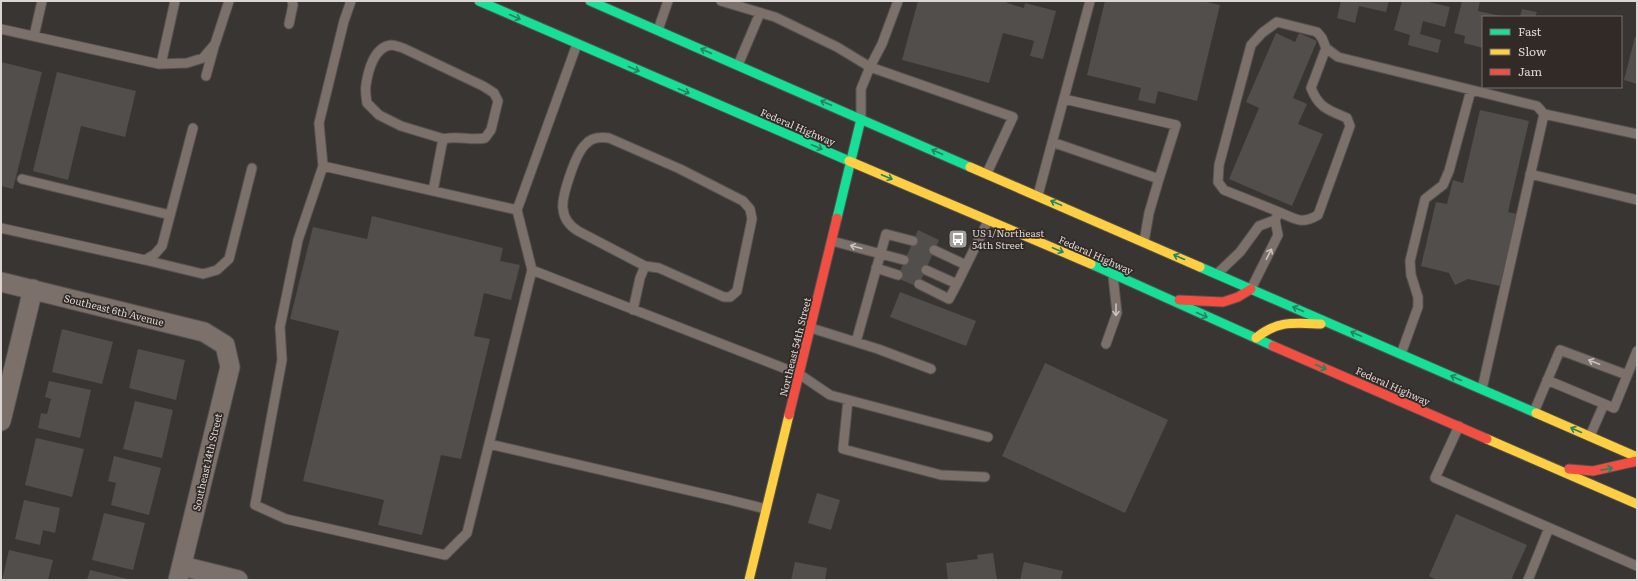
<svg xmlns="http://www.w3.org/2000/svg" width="1638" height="581" font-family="Literata,serif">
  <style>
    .building { fill: #524e4c }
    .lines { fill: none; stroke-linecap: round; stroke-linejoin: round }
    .lane-casing { stroke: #555251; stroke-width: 11 }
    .street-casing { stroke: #555251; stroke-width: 21 }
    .fast-casing { stroke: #555251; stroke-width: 11 }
    .slow-casing { stroke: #555251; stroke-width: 11 }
    .jam-casing { stroke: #555251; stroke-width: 11 }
    .lane { stroke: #7c706b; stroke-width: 9 }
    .street { stroke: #7c706b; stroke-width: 19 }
    .fast { stroke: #16e098; stroke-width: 9 }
    .slow { stroke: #ffcf43; stroke-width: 9 }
    .jam { stroke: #f24e42; stroke-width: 9 }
    .oneway { stroke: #248560 }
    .oneway2 { stroke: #c8c2bf }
    .labels { text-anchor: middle; stroke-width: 3.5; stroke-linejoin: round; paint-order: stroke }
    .street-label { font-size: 10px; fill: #dbd6d4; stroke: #322a27 }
    .poi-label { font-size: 10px; fill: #dbd6d4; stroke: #322a27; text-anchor: start }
  </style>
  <rect width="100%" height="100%" fill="#393533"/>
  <path class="building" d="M918 1H1008L1007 3 1024 8 1025 3 1056 11 1043 59 1030 56 1034 41 1003 33 989 83 902 60Z
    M1105 1H1203L1220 5 1197 101 1158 91 1155 104 1138 100 1141 88 1087 75Z
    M1341 1H1389L1386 12 1359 6 1355 23 1337 18Z
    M1402 1H1425L1450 7 1445 27 1423 21 1420 34 1441 40 1438 53 1408 45 1410 35 1394 30Z
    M1462 1H1480L1478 11 1501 16 1483 17V48L1464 43 1465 36 1454 33Z
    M1522 9 1537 12 1535 17H1520Z
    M1276 33 1295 42 1299 33 1317 41 1293 98 1307 104 1298 124 1323 134 1292 206 1229 179 1259 108 1246 102Z
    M1635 37H1637V84L1624 80Z
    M1 62 42 72 13 189 1 186Z
    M57 72 136 91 125 137 81 126 68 180 33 171Z
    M1480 110 1529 121 1508 212 1517 214 1500 286 1468 279 1455 285 1449 273 1421 266 1436 202 1447 204 1453 180 1463 183Z
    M372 216 503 248 500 261 520 265 511 300 484 293 474 336 490 339 461 459 441 455 422 535 378 525 384 500 303 481 339 331 290 319 313 227 367 239Z
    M918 230 939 240 918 287 897 278Z
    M900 292 976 321 966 346 890 317Z
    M62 329 113 342 102 384 52 372Z
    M138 349 185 360 176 400 129 388Z
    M1045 363 1168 420 1125 513 1002 456Z
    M49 381 91 390 80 438 38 428 41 413 47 414 51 399 45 397Z
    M135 401 173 410 162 458 123 449Z
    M36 438 84 449 72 497 25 485Z
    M114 456 161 468 149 515 111 505 116 483 108 481Z
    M817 493 840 500 831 530 808 523Z
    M24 500 60 508 55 533 43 530 40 545 15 539Z
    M104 513 145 523 133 570 92 560Z
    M1456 514 1527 545 1511 580H1437L1429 576Z
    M9 550 53 560 48 580H2Z
    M993 553 997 580H948L946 563 978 559 977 555Z
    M795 562 827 568 825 580 817 579 816 580H791Z
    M1024 562 1063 571 1061 580H1020Z
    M90 570 128 579V580H87Z"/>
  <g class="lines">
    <defs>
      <path id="lane" d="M351 1 344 21 319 123 323 166 298 240 280 327 282 360 255 505 286 519 445 555 467 533 532 270 517 210 577 44
        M721 1 775 17 837 47 870 67 861 89V119
        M898 1 882 44 870 67 1013 117 987 173
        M289 24 293 5 292 1
        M1 29 159 64 187 63 203 58 215 44 229 1
        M658 30 668 1
        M34 36 42 1
        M161 64 175 1
        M738 65 760 13
        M206 76 214 47
        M1064 99 1176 125 1159 179
        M1544 114 1637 134
        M1052 142 1159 179 1149 213 1144 242
        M323 166 517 210
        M1530 174 1637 200
        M22 179 170 215
        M433 191 442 144 444 139C457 135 471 141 485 138L491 130 498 101 494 93 483 86 403 48C399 47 395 45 391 45 374 47 368 71 366 85 365 90 366 97 367 103L379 115 401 126 444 139
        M1038 195 1090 1
        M1279 212C1296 219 1301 225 1318 215L1350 126 1347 118C1328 110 1319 108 1311 88L1326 48
        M1275 220 1279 212 1224 190 1218 182 1219 165 1251 45 1262 33 1277 22 1317 32 1322 38 1326 48 1338 57 1537 106 1544 114 1482 389
        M1 228 145 260 155 254 162 246 193 128
        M832 241 904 260
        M934 250 966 265
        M145 260 203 274 217 270 229 259 252 168
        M876 268 898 275
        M532 270 799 374 830 395 988 437
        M926 270 957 284 988 221
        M1217 274 1240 252 1259 226 1275 220 1278 235 1251 289
        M919 284 949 299 957 284
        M633 310 640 278 645 266 659 268 724 297H730L737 291 752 219 750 209 743 201 680 169 609 138C601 137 591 138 586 144 576 152 561 197 563 209 564 220 570 226 578 231L645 266
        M811 328 878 349 931 369
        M856 342 886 234 913 241
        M1106 344 1117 313 1113 276
        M1401 354 1418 307V297L1411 275 1410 261 1425 199 1443 185 1449 171 1471 90
        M1547 380 1614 408 1637 351
        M848 400 843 449 941 475 985 477
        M1534 412 1560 350 1627 375
        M1459 426 1435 478 1637 566
        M1590 436 1604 404
        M489 444 726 499 766 509
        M1528 580 1549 528"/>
      <path id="street" d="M1 282 204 332 225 345 230 367 178 580
        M1 421 33 289
        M182 566 238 580"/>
      <path id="fast" d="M479 1 849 161
        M590 1 970 167
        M837 218 861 119
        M1091 264 1273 346
        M1200 267 1536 413"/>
      <path id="slow" d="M849 161 1091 264
        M970 167 1200 267
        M1256 338C1278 320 1294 323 1321 324
        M1536 413 1637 457
        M1487 439 1637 504
        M749 580 789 415"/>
      <path id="jam" d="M1179 300 1223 302 1238 297 1251 289
        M1273 346 1487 439
        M789 415 837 218
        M1569 469 1593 471 1637 461"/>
    </defs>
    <use href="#lane" class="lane-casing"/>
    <use href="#street" class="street-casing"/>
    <use href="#fast" class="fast-casing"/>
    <use href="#slow" class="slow-casing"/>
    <use href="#jam" class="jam-casing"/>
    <use href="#lane" class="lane"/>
    <use href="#street" class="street"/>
    <use href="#fast" class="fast"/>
    <use href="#slow" class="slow"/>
    <use href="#jam" class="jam"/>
  </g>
  <defs><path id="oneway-shaft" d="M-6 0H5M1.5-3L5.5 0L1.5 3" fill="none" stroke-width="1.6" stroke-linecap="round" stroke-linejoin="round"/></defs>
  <g class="oneway">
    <use href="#oneway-shaft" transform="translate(515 17) rotate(24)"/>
    <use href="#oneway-shaft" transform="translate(706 51) rotate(-156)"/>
    <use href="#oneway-shaft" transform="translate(634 69) rotate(24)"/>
    <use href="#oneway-shaft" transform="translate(684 91) rotate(23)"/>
    <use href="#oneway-shaft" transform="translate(826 103) rotate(-157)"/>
    <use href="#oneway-shaft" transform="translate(817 147) rotate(23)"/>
    <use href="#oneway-shaft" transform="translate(937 152) rotate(-157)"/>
    <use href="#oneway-shaft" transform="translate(887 177) rotate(23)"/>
    <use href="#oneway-shaft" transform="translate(1056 203) rotate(-157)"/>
    <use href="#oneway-shaft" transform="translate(1058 250) rotate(23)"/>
    <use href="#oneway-shaft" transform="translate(1179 257) rotate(-156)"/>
    <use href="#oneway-shaft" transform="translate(1298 309) rotate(-156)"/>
    <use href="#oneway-shaft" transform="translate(1202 315) rotate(24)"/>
    <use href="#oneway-shaft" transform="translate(1356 334) rotate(-157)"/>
    <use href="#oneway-shaft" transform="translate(1321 367) rotate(24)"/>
    <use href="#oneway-shaft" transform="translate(1456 378) rotate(-156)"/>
    <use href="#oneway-shaft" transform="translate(1576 430) rotate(-156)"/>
    <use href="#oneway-shaft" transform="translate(1607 469) rotate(-11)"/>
  </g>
  <g class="oneway2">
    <use href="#oneway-shaft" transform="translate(856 247) rotate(-165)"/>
    <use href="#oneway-shaft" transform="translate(1269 254) rotate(-63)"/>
    <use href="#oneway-shaft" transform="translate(1116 310) rotate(91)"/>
    <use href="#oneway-shaft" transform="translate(1594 362) rotate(-159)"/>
  </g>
  <defs>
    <symbol id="bus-square" viewBox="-11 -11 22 22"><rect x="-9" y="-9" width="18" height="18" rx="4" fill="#a29e9c" stroke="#322a27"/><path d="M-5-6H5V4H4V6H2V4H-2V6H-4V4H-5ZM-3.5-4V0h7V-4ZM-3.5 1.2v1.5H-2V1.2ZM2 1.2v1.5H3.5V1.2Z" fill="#fff"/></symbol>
  </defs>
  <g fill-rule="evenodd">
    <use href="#bus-square" x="947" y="228" width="22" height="22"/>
  </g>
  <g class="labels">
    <g class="street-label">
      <text transform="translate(798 127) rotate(23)" y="4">Federal Highway</text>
      <text transform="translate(1096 255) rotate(24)" y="4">Federal Highway</text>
      <text transform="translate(114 310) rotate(14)" y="4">Southeast 6th Avenue</text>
      <text transform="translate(795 347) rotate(-76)" y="4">Northeast 54th Street</text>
      <text transform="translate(1393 386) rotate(24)" y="4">Federal Highway</text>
      <text transform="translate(207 462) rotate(-77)" y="4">Southeast 14th Street</text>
    </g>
    <g class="poi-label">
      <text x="972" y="237">US 1/Northeast<tspan x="972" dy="12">54th Street</tspan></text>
    </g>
  </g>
  <rect width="1638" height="581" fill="none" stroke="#dbd6d4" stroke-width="4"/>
  <rect x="1482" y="16" width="140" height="72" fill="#322a27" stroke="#766f6c"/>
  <rect x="1490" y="29" width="20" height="6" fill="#16e098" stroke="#766f6c"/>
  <text x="1518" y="36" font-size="12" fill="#dbd6d4">Fast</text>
  <rect x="1490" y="49" width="20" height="6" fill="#ffcf43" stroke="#766f6c"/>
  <text x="1518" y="56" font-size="12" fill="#dbd6d4">Slow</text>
  <rect x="1490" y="69" width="20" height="6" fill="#f24e42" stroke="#766f6c"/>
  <text x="1518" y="76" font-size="12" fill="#dbd6d4">Jam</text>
</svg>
